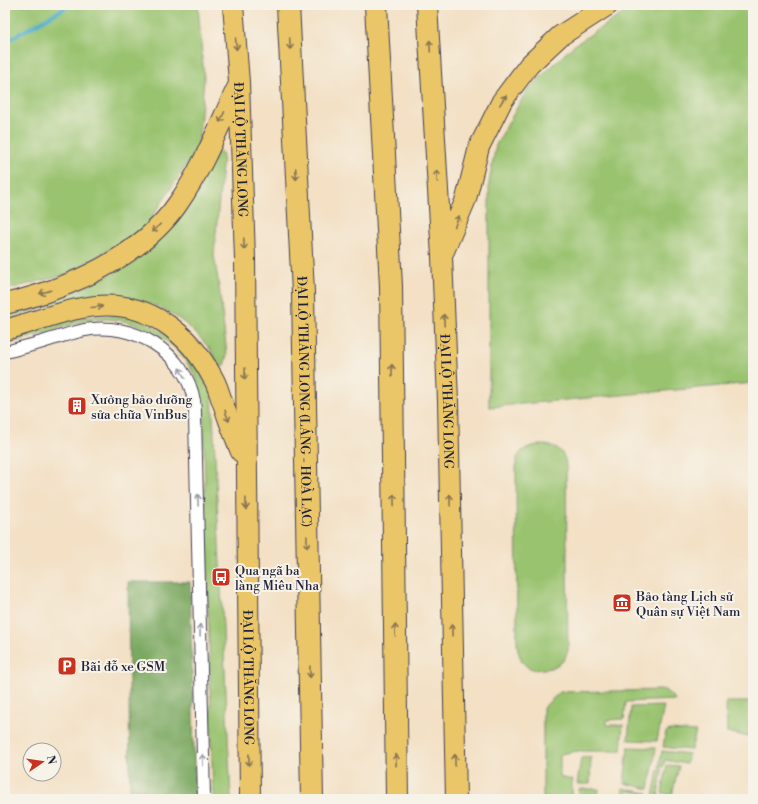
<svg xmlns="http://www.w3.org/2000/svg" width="758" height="804" font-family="'Libre Bodoni',serif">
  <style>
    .green { fill: #9ac36f; stroke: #5e7255 }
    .forest { fill: #7ba962; stroke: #4e664e }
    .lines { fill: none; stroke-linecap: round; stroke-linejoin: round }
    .stream { stroke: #4eadcc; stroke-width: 4 }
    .street-casing { stroke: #413e50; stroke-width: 14 }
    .primary-casing { stroke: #413e50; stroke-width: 22 }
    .highway-casing { stroke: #413e50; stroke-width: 24 }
    .street { stroke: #fff; stroke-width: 12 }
    .primary { stroke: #ebc669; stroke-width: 20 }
    .highway { stroke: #ebc669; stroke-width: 22 }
    .oneway { stroke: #867452 }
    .oneway2 { stroke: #9c9ca7 }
    .labels { text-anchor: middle; stroke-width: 4; stroke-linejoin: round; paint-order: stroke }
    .street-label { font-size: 13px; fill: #22223b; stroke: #f7f3e8 }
    .poi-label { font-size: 13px; fill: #22223b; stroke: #f7f3e8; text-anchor: start }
  </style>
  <rect width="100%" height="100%" fill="#f7f3e8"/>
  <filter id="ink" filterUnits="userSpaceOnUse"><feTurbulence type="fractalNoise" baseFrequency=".025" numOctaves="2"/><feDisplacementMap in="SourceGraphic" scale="8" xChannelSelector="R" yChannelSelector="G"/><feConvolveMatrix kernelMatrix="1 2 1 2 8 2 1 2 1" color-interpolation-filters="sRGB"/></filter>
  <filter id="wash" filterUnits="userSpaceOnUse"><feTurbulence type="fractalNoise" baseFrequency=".012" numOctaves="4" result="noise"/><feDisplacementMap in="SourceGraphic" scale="16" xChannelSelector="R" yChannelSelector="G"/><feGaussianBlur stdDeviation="0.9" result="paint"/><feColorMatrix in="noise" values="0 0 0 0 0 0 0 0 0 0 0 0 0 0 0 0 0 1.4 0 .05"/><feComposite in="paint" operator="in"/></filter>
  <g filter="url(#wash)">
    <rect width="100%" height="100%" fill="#f3e0c5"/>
    <path class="green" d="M5 5H198L204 79 198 148 144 229 68 274 5 290Z
      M636 5H753V383L489 407V183L496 145 527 90 573 46Z
      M219 151 222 153 223 156 214 255 219 286 227 355 224 366 220 367C214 352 203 340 191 329 161 300 118 292 78 299 53 303 29 313 5 321V315L32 308 75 292 111 274 142 253Z
      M133 314 186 346 212 393 231 799H213L203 409C202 395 199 381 191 369 171 335 132 315 93 320 81 321 69 325 58 329 40 334 23 340 5 345V338L74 317Z
      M538 445C553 445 563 447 566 464L568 650C564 664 557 668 543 669 539 670 534 670 530 668 521 665 518 652 517 644L516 460C522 448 525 448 538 445Z
      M665 690 676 700 626 702 624 719 607 720V725H623L621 751H578L560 754V777L572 780V799H543V708L560 692Z
      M726 702H753V738L727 732Z
      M664 706 657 741 628 740 631 707Z
      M670 730 696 732 691 750 663 747 666 732Z
      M628 747 656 748 649 789 624 783Z
      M662 751 689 754 686 764 665 760 663 767H659Z
      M591 757 590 784H577L581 758Z
      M667 765 679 766 672 795 662 793Z
      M658 770H662L658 795 664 798V799L653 797Z
      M623 788 648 793 647 799H643L644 794 628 791 626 799H622Z
      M579 789H599L598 799H579Z"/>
    <path class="forest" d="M128 582H190L195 799H130Z"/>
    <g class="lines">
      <path class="stream" d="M5 42 70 5"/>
    </g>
  </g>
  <g filter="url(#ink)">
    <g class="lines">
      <defs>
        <path id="street" d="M5 352C21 348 37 344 52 339 63 336 74 332 85 330 132 321 186 352 194 401 195 406 195 412 195 417L204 799"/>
        <g id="primary">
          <path id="s1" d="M233 5 239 82 245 259 250 799"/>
          <path id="s2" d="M427 5 442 257 448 401 456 799"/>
          <path d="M444 251 466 199 479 147 502 101 529 65 560 36 608 5"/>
          <path d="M5 304C68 289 142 257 179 202 204 166 219 125 238 86"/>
          <path d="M5 330C35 322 65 309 96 306 149 301 189 333 213 378 218 386 220 397 224 406 229 422 235 437 241 452"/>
        </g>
        <g id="highway">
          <path id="s3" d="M288 5 303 292 312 799"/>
          <path d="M376 5 391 286 397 799"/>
        </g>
      </defs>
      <use href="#street" class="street-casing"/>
      <use href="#primary" class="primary-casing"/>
      <use href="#highway" class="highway-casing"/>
      <use href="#street" class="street"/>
      <use href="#primary" class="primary"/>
      <use href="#highway" class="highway"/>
    </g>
    <defs><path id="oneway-shaft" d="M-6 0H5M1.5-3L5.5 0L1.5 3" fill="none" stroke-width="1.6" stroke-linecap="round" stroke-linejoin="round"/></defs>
    <g class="oneway">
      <use href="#oneway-shaft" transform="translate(236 44) rotate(85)"/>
      <use href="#oneway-shaft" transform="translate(290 44) rotate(87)"/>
      <use href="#oneway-shaft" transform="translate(430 46) rotate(-93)"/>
      <use href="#oneway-shaft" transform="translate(503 100) rotate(-57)"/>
      <use href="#oneway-shaft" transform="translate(222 117) rotate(116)"/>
      <use href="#oneway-shaft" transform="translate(296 174) rotate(87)"/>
      <use href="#oneway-shaft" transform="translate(437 176) rotate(-93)"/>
      <use href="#oneway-shaft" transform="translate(457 221) rotate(-68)"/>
      <use href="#oneway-shaft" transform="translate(156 228) rotate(138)"/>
      <use href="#oneway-shaft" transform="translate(244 244) rotate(88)"/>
      <use href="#oneway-shaft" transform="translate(45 292) rotate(163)"/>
      <use href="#oneway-shaft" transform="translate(97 307) rotate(-5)"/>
      <use href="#oneway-shaft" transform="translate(444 320) rotate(-92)"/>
      <use href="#oneway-shaft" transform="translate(392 370) rotate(-91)"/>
      <use href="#oneway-shaft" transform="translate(245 374) rotate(90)"/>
      <use href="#oneway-shaft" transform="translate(227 416) rotate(70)"/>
      <use href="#oneway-shaft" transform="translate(394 500) rotate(-91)"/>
      <use href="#oneway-shaft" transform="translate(450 500) rotate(-91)"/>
      <use href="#oneway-shaft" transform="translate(246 504) rotate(89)"/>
      <use href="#oneway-shaft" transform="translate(307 542) rotate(89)"/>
      <use href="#oneway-shaft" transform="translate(395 630) rotate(-91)"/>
      <use href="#oneway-shaft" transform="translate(452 630) rotate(-91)"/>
      <use href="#oneway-shaft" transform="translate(310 672) rotate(89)"/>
      <use href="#oneway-shaft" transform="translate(249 760) rotate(89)"/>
      <use href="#oneway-shaft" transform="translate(396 760) rotate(-91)"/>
      <use href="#oneway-shaft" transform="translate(455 760) rotate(-91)"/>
    </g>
    <g class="oneway2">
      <use href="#oneway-shaft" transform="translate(182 373) rotate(-120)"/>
      <use href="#oneway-shaft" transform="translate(198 500) rotate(-91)"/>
      <use href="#oneway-shaft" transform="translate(200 630) rotate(-91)"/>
      <use href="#oneway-shaft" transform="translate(203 760) rotate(-91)"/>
    </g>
  </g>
  <defs>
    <symbol id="building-square" viewBox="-11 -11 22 22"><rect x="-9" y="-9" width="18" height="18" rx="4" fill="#c8321e" stroke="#f7f3e8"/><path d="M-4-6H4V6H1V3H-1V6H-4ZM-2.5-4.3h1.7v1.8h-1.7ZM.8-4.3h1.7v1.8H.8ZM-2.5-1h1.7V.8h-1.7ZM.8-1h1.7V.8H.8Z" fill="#fff"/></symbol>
    <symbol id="bus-square" viewBox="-11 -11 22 22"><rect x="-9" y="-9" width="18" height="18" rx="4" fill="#c8321e" stroke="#f7f3e8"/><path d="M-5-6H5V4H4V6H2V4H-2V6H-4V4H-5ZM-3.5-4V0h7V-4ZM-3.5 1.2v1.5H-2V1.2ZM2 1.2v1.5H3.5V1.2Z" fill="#fff"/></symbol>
    <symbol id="museum-square" viewBox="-11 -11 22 22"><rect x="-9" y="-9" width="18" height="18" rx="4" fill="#c8321e" stroke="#f7f3e8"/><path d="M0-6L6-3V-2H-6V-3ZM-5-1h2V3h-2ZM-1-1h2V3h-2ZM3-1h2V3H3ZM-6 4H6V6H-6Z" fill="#fff"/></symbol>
    <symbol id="parking-square" viewBox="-11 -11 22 22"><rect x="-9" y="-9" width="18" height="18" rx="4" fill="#c8321e" stroke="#f7f3e8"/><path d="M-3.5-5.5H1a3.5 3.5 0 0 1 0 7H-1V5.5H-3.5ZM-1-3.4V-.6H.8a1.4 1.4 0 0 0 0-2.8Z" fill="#fff"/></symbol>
  </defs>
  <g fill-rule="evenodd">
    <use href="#building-square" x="66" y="395" width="22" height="22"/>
    <use href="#bus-square" x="210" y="566" width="22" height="22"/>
    <use href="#museum-square" x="611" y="592" width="22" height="22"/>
    <use href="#parking-square" x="56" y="655" width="22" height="22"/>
  </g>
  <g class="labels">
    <g class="street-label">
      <text dy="5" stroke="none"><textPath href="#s1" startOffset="145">ĐẠI LỘ THĂNG LONG</textPath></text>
      <text dy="5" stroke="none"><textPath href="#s3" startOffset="397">ĐẠI LỘ THĂNG LONG (LÁNG - HOÀ LẠC)</textPath></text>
      <text dy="5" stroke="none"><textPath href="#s2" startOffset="397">ĐẠI LỘ THĂNG LONG</textPath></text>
      <text dy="5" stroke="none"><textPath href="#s1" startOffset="673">ĐẠI LỘ THĂNG LONG</textPath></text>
    </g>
    <g class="poi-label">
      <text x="91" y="404">Xưởng bảo dưỡng<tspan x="91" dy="15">sửa chữa VinBus</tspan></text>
      <text x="235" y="575">Qua ngã ba<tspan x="235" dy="15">làng Miêu Nha</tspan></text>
      <text x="636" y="601">Bảo tàng Lịch sử<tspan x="636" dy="15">Quân sự Việt Nam</tspan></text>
      <text x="81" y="671">Bãi đỗ xe GSM</text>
    </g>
  </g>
  <rect width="758" height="804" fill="none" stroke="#f7f3e8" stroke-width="20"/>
  <g transform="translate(42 762) rotate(77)"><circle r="19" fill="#f7f3e8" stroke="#a29fa3"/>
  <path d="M0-3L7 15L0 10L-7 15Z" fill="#c8321e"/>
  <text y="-6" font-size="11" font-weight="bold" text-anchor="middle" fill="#22223b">N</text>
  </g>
</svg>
